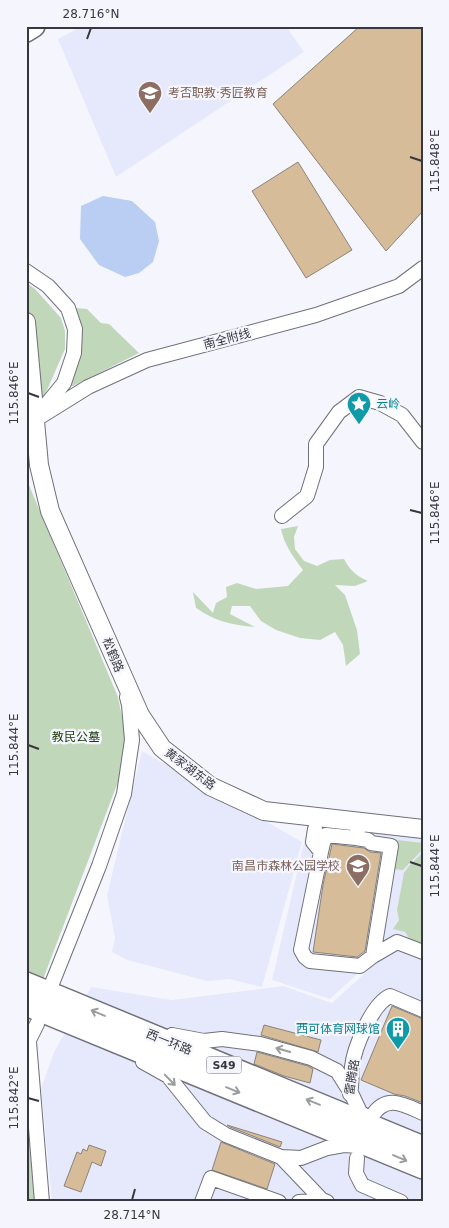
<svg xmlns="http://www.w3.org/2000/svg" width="449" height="1228" font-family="'DejaVu Sans','Noto Sans SC',sans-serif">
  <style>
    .built { fill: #e6e9fc }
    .green { fill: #c1d7b9 }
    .water { fill: #bacdf3 }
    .building { fill: #d6bc98; stroke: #8a837a }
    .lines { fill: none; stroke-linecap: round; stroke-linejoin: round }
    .minor-casing { stroke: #6f707a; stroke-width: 16 }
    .major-casing { stroke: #6f707a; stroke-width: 20 }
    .highway-casing { stroke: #6f707a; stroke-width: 24 }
    .minor { stroke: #fff; stroke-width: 14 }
    .major { stroke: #fff; stroke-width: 18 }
    .highway { stroke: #fff; stroke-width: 21 }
    .oneway { stroke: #9b9c9e }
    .ticks { fill: none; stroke: #37383d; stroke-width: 2 }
    .labels { text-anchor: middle; stroke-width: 4.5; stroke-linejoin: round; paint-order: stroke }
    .shield { fill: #f5f6fd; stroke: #707177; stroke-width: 1 }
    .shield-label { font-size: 11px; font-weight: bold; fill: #37383d }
    .education-label { font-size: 12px; fill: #785e54; stroke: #f5f6fd; text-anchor: start }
    .street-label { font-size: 12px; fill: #37383d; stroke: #f5f6fd }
    .culture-label { font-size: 12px; fill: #0d838f; stroke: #f5f6fd; text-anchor: start }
    .park-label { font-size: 12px; fill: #193b07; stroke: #f5f6fd }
    .neatline { fill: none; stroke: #37383d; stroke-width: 2 }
    .ticks-label { font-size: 12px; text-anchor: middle; fill: #37383d }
  </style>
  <rect width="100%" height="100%" fill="#f5f6fd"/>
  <path class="built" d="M82 26H286L304 52 116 177 58 39Z
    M142 751 302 842 262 987 229 979 207 981 127 960 112 952 115 938 107 895Z
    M309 821 423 835V949L396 939 330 999 272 980Z
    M397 944 423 953V1202H52L41 1089 54 1052 91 987 172 1000 283 986 332 1003Z"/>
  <path class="green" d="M26 282 36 290 61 318 65 331V349L40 406 26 291Z
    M76 308 87 309 101 323 109 324 139 353 73 386H67L77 366 81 331Z
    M26 478 118 697 126 737 118 782 42 982 26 976Z
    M298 526 294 537 295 549 304 561 317 566 330 560 344 559C350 570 356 576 368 581L355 586 335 585 345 595 357 630 360 654 346 666 343 645 335 632 320 640 300 638 276 630 261 621 250 606H232L230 614 255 627C231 625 215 621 196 608L193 592 213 613 216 603 227 597 226 587 237 583 256 589 288 586 303 570C294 558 284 545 281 529Z
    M370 837 423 843V850L421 851 403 870 390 869 394 845Z
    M422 853H423V946L411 941 405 932 393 929 399 920 397 910 404 873 409 866Z
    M26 1126 34 1138 46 1202H26Z"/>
  <path class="water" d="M103 196 132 201 155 222 159 241 153 262 139 273 125 277 99 265 80 239 81 206Z"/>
  <path class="building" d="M360 26H396L423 28V211L386 251 273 104Z
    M298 162 352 250 306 278 252 191Z
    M332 844 364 848 370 852 381 853 365 951 357 957 313 952 323 885Z
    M392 1006 423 1019V1103L405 1096 394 1094 361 1080Z
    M264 1025 321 1040 318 1052 261 1035Z
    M257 1052 308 1066 313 1069 310 1083 284 1076 254 1064Z
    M227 1125 282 1142 280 1147 230 1127Z
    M221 1142 275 1164 267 1189 212 1170Z
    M89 1145 106 1151 101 1166 92 1162 81 1192 64 1186 77 1152 81 1154 83 1149 87 1151Z"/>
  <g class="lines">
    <defs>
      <path id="minor" d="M26 271 48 286 68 308 75 329 74 353 64 383 41 411
        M35 420 88 387 147 360 316 315 399 286 423 268
        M282 516 307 496 316 467V444L339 412 359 397 380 403 402 415 423 442
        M315 829 313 842 321 852 301 950 305 957 310 961 360 966 373 956 397 942 423 952
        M356 838 368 840 371 843 391 846 373 956
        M321 852 323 843 326 835 356 838 358 830
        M51 986 99 866 124 794 132 740 129 705 127 697
        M172 1035 204 1041 222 1039 260 1044 311 1058 337 1071 351 1093 360 1112 372 1121
        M29 1042 42 1202
        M26 1046 37 1024
        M143 1062 168 1076 205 1122 226 1135 281 1157 301 1158 327 1148 344 1145 358 1146
        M350 1094C352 1085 351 1076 352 1067 354 1048 372 1004 390 996L423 1010
        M372 1116C386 1094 403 1104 423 1113
        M281 1157 322 1200 327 1202
        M357 1158 356 1173 362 1185 401 1202
        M202 1202 211 1178 279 1202
        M299 1202 322 1200"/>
      <path id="major" d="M26 322 39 465 50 511 140 715 162 748 210 786 264 811 423 829"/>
      <path id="highway" d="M26 31 34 26
        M26 983 423 1147
        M26 1005 423 1168"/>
    </defs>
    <use href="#minor" class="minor-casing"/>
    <use href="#major" class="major-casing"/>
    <use href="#highway" class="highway-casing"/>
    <use href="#minor" class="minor"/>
    <use href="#major" class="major"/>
    <use href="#highway" class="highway"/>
  </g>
  <defs><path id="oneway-shaft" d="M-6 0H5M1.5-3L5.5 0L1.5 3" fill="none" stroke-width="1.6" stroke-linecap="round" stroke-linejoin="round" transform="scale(1.25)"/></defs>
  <g class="oneway">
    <use href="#oneway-shaft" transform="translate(98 1013) rotate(-157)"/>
    <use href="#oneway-shaft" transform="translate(283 1050) rotate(-164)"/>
    <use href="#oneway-shaft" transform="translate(170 1080) rotate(46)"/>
    <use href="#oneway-shaft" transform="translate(233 1090) rotate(22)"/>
    <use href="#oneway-shaft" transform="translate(313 1102) rotate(-158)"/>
    <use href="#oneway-shaft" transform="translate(400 1158) rotate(23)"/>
  </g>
  <path class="ticks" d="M87 39 91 28M410 157 422 161M28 393 39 397M410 510 422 513M28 745 39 749M410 862 422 866M28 1098 39 1101M132 1200 135 1189"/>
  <defs>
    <symbol id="university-pin" viewBox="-11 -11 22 30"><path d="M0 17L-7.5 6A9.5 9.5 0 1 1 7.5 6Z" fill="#8d6e63" stroke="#f5f6fd"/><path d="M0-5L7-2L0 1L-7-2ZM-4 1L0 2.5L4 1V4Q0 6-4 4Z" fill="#fff"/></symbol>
    <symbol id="sight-pin" viewBox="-11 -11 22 30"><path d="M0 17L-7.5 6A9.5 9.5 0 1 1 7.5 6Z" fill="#0f9aa8" stroke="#f5f6fd"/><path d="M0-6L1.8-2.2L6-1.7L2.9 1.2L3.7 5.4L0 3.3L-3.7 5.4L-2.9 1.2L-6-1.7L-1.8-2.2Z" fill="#fff"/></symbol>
    <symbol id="school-pin" viewBox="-11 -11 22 30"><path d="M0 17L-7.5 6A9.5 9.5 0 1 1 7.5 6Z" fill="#8d6e63" stroke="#f5f6fd"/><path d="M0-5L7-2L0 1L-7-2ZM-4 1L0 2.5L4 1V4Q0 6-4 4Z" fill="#fff"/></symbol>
    <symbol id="building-pin" viewBox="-11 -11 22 30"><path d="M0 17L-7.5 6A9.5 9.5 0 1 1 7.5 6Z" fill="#0f9aa8" stroke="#f5f6fd"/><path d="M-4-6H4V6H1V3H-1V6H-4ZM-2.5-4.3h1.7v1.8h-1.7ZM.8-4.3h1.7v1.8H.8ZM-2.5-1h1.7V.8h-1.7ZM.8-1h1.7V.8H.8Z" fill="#fff"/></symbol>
  </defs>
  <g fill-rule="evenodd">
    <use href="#university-pin" x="136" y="79" width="28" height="38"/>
    <use href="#sight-pin" x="345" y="390" width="28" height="38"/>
    <use href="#school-pin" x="344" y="852" width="28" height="38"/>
    <use href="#building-pin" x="384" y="1015" width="28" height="38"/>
  </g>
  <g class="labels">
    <rect class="shield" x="206.5" y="1056.5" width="35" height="17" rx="4"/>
    <g class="shield-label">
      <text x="224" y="1069">S49</text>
    </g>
    <g class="education-label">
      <text x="168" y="97">考否职教·秀匠教育</text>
      <text x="340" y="870" text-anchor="end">南昌市森林公园学校</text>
    </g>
    <g class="street-label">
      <text transform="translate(227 339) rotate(-15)" y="4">南全附线</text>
      <text transform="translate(113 655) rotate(68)" y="4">松鹤路</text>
      <text transform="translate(190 769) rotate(37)" y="4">黄家湖东路</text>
      <text transform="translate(169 1042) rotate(22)" y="4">西一环路</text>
      <text transform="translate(352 1077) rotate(-81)" y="4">雷腾路</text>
    </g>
    <g class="culture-label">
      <text x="376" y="408">云岭</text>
      <text x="380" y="1033" text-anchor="end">西可体育网球馆</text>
    </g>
    <g class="park-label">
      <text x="76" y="741">教民公墓</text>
    </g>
  </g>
  <rect width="449" height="1228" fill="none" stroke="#f5f6fd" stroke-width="55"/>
  <rect x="28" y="28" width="394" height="1172" class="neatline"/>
  <g class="ticks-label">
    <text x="91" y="18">28.716°N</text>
    <text transform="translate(435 161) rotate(-90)" y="4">115.848°E</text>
    <text transform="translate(14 393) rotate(-90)" y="4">115.846°E</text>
    <text transform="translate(435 513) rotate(-90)" y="4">115.846°E</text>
    <text transform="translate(14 745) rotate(-90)" y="4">115.844°E</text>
    <text transform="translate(435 866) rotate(-90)" y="4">115.844°E</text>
    <text transform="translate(14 1098) rotate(-90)" y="4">115.842°E</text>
    <text x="132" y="1219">28.714°N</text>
  </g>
</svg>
